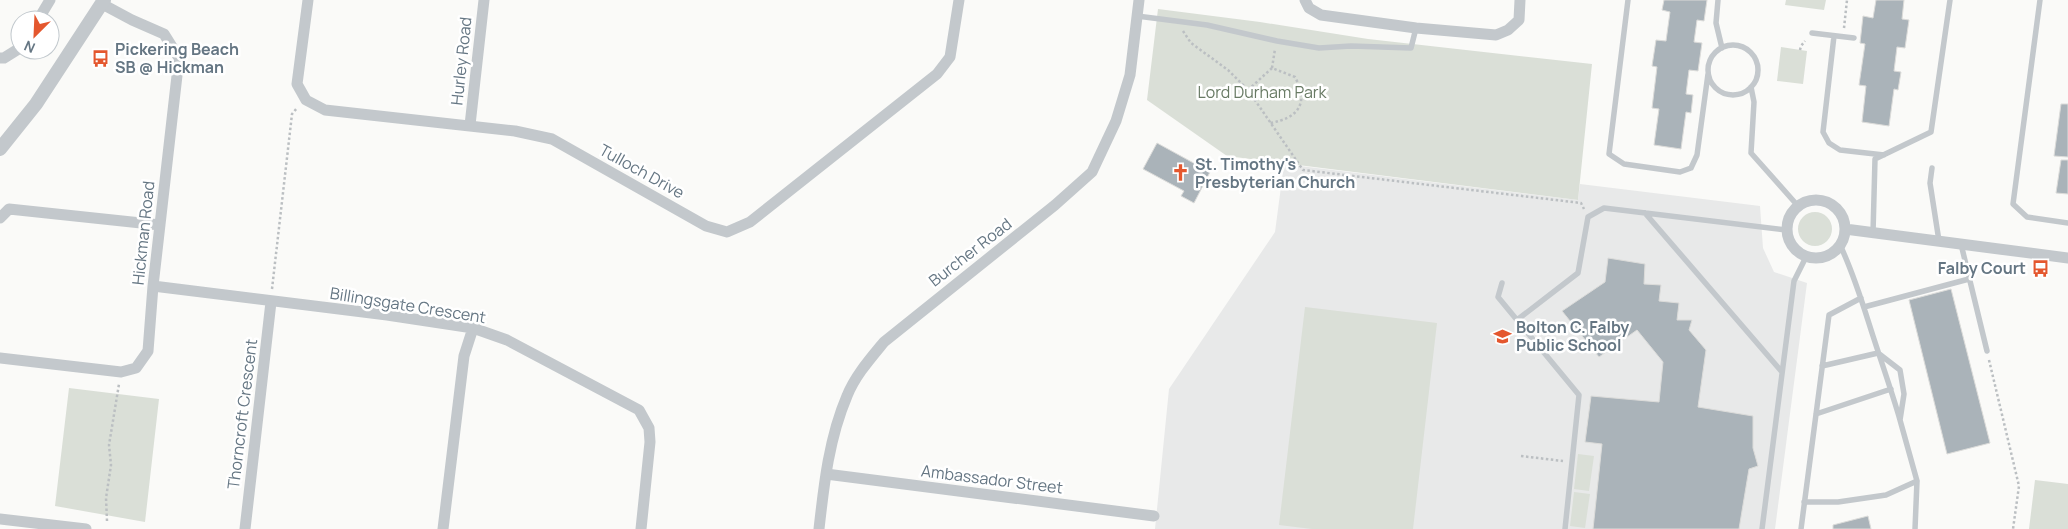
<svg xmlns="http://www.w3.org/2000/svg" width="2068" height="529" font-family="Manrope,sans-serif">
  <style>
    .built { fill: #e8e9e9 }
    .green { fill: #dadfd7 }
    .building { fill: #aab3b9; stroke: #dcdcda }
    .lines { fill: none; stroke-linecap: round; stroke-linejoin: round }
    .path { stroke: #bbbfc2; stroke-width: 2.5; stroke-dasharray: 2.5 2.5; stroke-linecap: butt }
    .service { stroke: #c3c8cc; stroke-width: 5.5 }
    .minor { stroke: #c3c8cc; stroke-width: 11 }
    .tertiary { stroke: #c3c8cc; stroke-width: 14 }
    .labels { text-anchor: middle; stroke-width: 5; stroke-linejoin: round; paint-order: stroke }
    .poi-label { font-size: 16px; font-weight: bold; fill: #657683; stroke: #fff; text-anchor: start }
    .street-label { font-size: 16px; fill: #657683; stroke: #fff }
    .park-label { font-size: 16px; fill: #687a64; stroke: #fff }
  </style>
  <rect width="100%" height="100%" fill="#fafaf8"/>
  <path class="built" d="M1284 164 1578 200 1580 184 1760 206 1763 248 1774 272 1807 283 1775 529H1155L1169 389 1275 232Z"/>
  <path class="green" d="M1786 0H1826L1824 10 1785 5Z
    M1158 9 1260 22 1368 39 1592 64 1578 200 1227 156 1147 100Z
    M1781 47 1807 51 1803 84 1777 81Z
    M1798 229a17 17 0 1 1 34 0a17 17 0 1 1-34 0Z
    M1305 307 1437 323 1413 529H1312L1279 525Z
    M69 388 159 399 145 522 55 506Z
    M1578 454 1594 456 1589 491 1574 489Z
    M2035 480 2068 484V529H2029Z
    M1574 492 1590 494 1585 528 1570 526Z"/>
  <path class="building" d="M1664 0H1707L1704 21 1697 20 1694 42 1702 43 1698 71 1689 70 1686 94 1693 95 1691 113 1686 112 1681 149 1654 145 1659 109 1652 108 1657 67 1652 66 1656 40 1666 41 1670 12 1662 10Z
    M1876 0H1904L1902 19 1909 20 1905 48 1897 47 1894 71 1901 72 1898 90 1894 89 1889 126 1862 122 1866 86 1859 85 1865 44 1860 43 1863 16 1873 18Z
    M2061 104H2068V157L2054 156Z
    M1157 143 1210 172 1194 203 1181 196 1184 191 1143 169Z
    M2061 160H2068V194L2056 193Z
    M1608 258 1645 264 1644 284 1661 285 1659 301 1679 303 1677 320H1692L1689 330 1706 350 1698 407 1753 416V448L1758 466 1749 469 1739 529H1593L1602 444 1585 442 1591 396 1659 402 1663 362 1637 330 1599 357 1562 311 1605 282Z
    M1951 289 1990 443 1947 454 1909 300Z
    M1868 516 1871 529H1833V525Z"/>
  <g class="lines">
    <path class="path" d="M1844 28 1847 0
      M1183 31 1191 43 1228 70 1248 90 1303 170 1581 203 1584 209
      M1800 50 1801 46 1805 41
      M1272 68 1275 49
      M1248 90 1272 68 1295 77C1309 103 1299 118 1270 123
      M272 289 292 114 297 108
      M1989 360 2019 486 2013 529
      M1521 456 1563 461
      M107 521 106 498 111 465 109 445 119 384"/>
    <path class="service" d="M1628 0 1609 154 1624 164 1680 172 1691 168 1697 155 1708 74
      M1718 0 1716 23 1722 48
      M2040 0 2013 204 2027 217 2068 223
      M1137 16 1207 25 1277 41 1319 48 1351 46 1411 48 1416 28
      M1812 33 1854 38
      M1834 36 1823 132 1829 143 1840 150 1884 155
      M1708 70a25 25 0 1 1 50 0a25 25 0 1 1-50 0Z
      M1751 87 1754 102 1751 153 1798 206
      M1932 168 1930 183 1939 241
      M1645 213 1782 372
      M1873 233 1875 159 1931 132 1950 0
      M1961 244 1987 351
      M1840 245C1854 274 1863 305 1873 336 1882 364 1892 392 1900 420L1904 394 1900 370 1878 353
      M1502 283 1498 297 1517 320
      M1864 307 1969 279
      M1822 366 1878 353
      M1816 414 1891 389
      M1900 420 1917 481 1915 529
      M1804 502H1838L1886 495 1917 481
      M1565 529 1579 395 1517 320 1578 273 1588 217 1604 208 1786 230
      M1762 529 1794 281 1806 257
      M1801 529 1829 315 1861 298"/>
    <path class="minor" d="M308 0 297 84 306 100 325 110 515 131 552 139 706 226 727 232 750 222 937 74 950 57 959 0
      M1305 0 1309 8 1321 15 1416 28 1496 35 1508 30 1519 20 1520 0
      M38 20 50 0
      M0 58H4L20 48
      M470 125 484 0
      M1787 229a29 29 0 1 1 58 0a29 29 0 1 1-58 0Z
      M0 218 9 209 160 225
      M1845 229 2068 258
      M153 286 387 315 473 328 507 340 639 410 649 428 650 442 641 529
      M0 358 121 372 136 368 148 351 153 286 179 58 164 34 132 20 102 4
      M826 474 1154 516
      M0 519 86 529
      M245 529 271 302
      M443 529 464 356 473 328
      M819 529C824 484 829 438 847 396 855 376 870 359 884 342L1055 205 1092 172 1116 121 1130 75 1139 0"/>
    <path class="tertiary" d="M0 149 36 104 104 0"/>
  </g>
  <defs>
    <symbol id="bus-bare" viewBox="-9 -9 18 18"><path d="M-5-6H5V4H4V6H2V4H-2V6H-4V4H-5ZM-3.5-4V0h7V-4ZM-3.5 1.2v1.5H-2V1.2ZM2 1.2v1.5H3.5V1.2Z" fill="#e4572e" stroke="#fff" stroke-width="2.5" paint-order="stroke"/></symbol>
    <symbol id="church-bare" viewBox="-9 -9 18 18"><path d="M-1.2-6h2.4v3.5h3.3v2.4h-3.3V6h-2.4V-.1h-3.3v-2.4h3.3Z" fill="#e4572e" stroke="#fff" stroke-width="2.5" paint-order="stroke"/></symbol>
    <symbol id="school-bare" viewBox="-9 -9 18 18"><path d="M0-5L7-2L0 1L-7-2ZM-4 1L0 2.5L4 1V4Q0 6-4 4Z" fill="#e4572e" stroke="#fff" stroke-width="2.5" paint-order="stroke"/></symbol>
  </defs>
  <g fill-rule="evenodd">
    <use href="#bus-bare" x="88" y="46" width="25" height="25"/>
    <use href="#church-bare" x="1168" y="160" width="25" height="25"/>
    <use href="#bus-bare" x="2028" y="256" width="25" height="25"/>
    <use href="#school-bare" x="1490" y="324" width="25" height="25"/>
  </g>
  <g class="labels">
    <g class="poi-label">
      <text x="115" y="55">Pickering Beach<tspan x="115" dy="18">SB @ Hickman</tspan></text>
      <text x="1195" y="170">St. Timothy's<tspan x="1195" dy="18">Presbyterian Church</tspan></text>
      <text x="2026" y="274" text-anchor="end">Falby Court</text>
      <text x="1516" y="333">Bolton C. Falby<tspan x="1516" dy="18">Public School</tspan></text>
    </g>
    <g class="street-label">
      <text transform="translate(461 61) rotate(-84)" y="6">Hurley Road</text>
      <text transform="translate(642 171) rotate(29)" y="6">Tulloch Drive</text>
      <text transform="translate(143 233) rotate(-84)" y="6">Hickman Road</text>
      <text transform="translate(970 252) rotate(-38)" y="6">Burcher Road</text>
      <text transform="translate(408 305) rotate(9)" y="6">Billingsgate Crescent</text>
      <text transform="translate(242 414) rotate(-83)" y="6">Thorncroft Crescent</text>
      <text transform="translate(992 479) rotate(7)" y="6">Ambassador Street</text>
    </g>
    <g class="park-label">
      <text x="1262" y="98">Lord Durham Park</text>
    </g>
  </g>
  <g transform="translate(35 35) rotate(204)"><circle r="24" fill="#ffffff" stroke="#c1c8cd"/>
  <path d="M0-4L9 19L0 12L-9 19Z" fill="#e4572e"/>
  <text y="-8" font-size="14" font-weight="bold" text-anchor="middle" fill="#657683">N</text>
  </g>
</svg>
